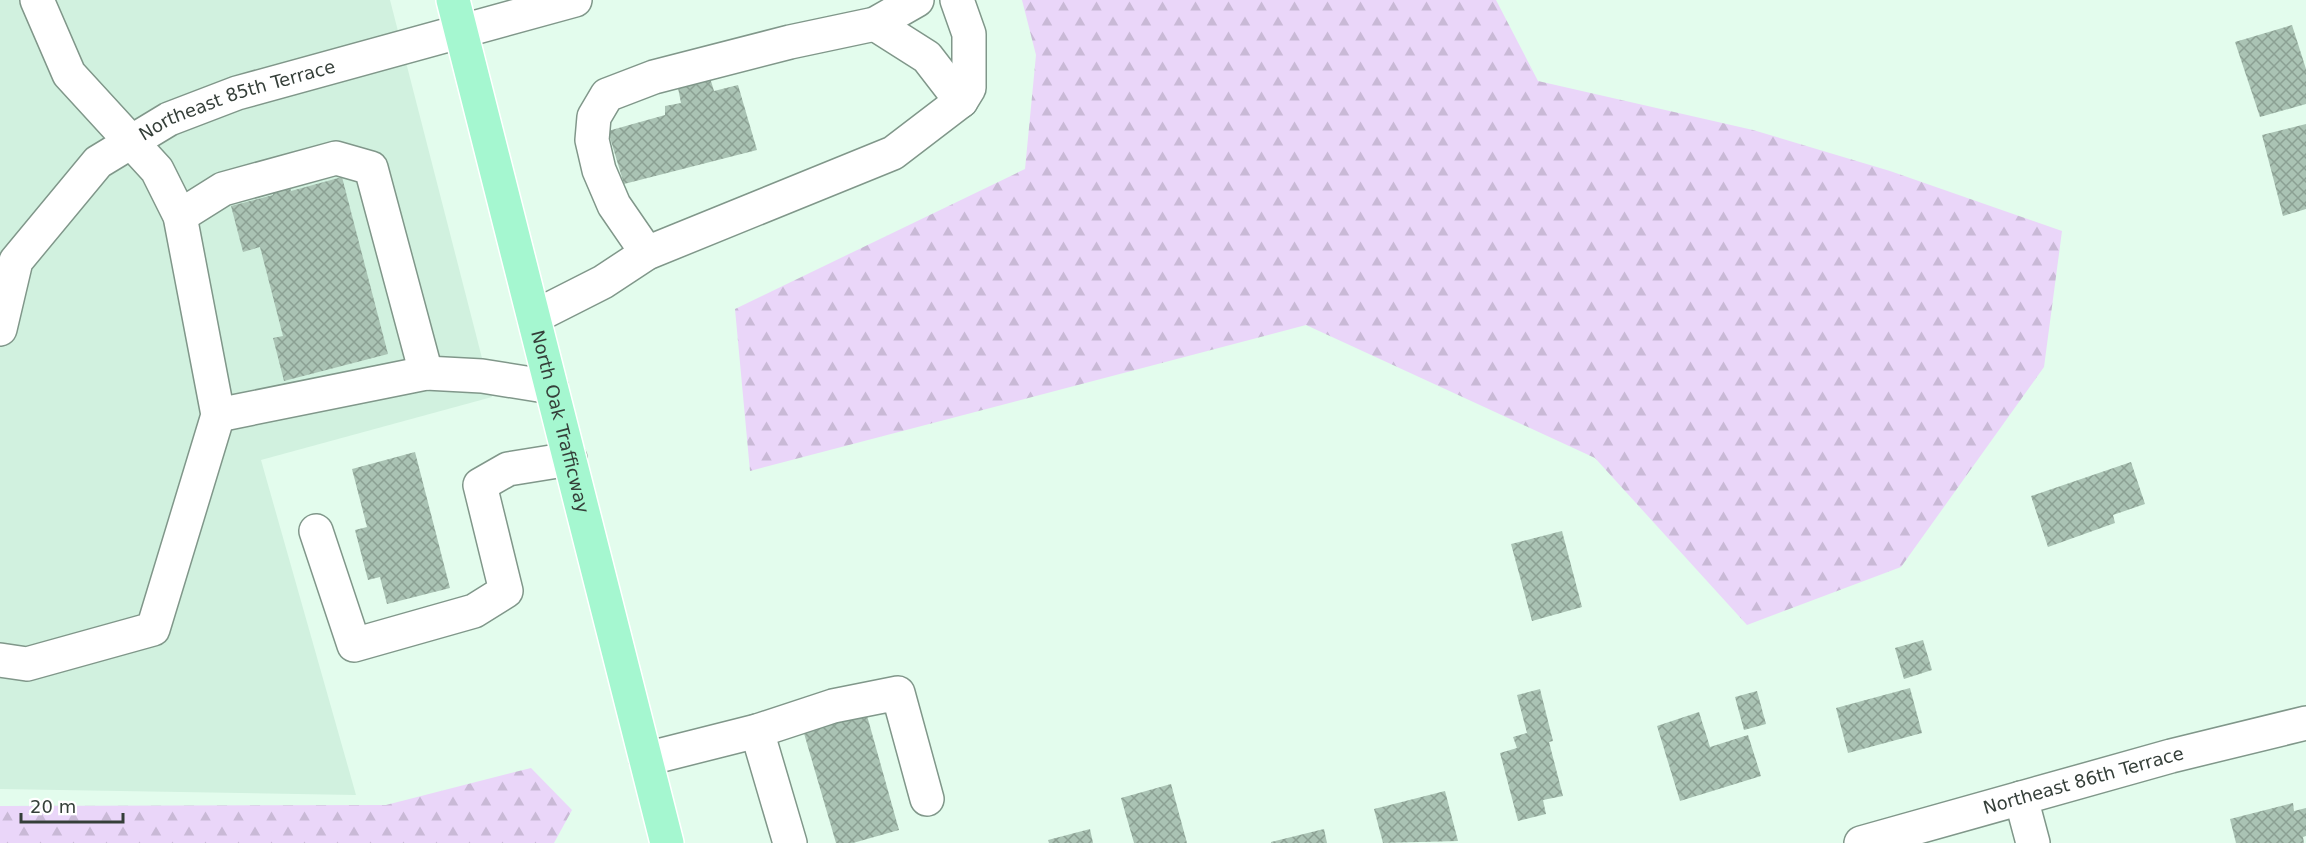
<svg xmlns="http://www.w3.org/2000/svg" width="2306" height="843" font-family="'DejaVu Sans',sans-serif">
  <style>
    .built { fill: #d1f1df }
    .forest { fill: url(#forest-firs) }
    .building { fill: url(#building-cross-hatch) }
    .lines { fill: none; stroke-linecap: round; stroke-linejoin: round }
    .minor-casing { stroke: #80978a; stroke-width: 36 }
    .major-casing { stroke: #fff; stroke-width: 36 }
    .minor { stroke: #fff; stroke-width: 33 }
    .major { stroke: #a5f7d0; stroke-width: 33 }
    .labels { text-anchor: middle; stroke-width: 6; stroke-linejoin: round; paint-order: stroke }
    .street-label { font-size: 18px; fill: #353f39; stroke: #fff }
  </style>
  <defs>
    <pattern id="forest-firs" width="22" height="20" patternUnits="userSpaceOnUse" patternTransform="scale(1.5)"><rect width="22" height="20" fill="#ead6f9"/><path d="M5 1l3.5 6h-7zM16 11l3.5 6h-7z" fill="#c9b9d6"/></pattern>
    <pattern id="building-cross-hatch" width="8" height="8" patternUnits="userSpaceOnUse" patternTransform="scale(1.5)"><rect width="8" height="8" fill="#aac3b4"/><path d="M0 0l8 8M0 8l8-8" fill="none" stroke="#8ba093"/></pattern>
  </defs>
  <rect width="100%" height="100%" fill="#e3fced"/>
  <path class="built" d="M0 0H390L492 397 261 460 356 795 0 789Z"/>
  <path class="forest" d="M1022 0H1496L1538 81 1753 130 1890 171 2062 231 2044 367 1901 567 1747 625 1595 458 1306 325 750 471 735 309 1025 169 1036 55Z
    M531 768 572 810 554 843H0V806L386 805Z"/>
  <path class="building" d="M2292 25 2306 69V104L2260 117 2235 42Z
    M708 71 714 91 738 85 757 150 624 184 608 131 665 115V106L681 103 677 83Z
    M2306 124V209L2283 216 2262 135Z
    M342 177 388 354 284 381 273 338 283 336 260 247 243 252 231 206 273 195 271 188 289 183 291 191Z
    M415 452 450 588 387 604 380 577 368 580 355 530 367 527 352 469Z
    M2131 462 2145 504 2113 515 2115 523 2048 547 2031 496Z
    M1562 531 1582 607 1532 621 1511 544Z
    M1923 640 1932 670 1904 679 1895 648Z
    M1910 688 1922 733 1848 753 1836 708Z
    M1540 689 1553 741 1549 742 1563 796 1543 800 1546 814 1518 821 1500 753 1517 748 1513 737 1527 733 1517 695Z
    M1757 691 1766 724 1744 730 1735 697Z
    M866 712 899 830 853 843H836L803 730Z
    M1699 712 1710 747 1748 735 1761 776 1680 801 1657 726Z
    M1171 784 1187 843H1134L1121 798Z
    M1445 791 1458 841 1383 843 1374 809Z
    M2293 803 2294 811 2306 808V836L2303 837 2304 843H2236L2230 819Z
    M1090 829 1093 843H1049L1048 840Z
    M1324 829 1327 843H1271V842Z"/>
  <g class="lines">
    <defs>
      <g id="minor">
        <path d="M875 24 927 57 961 101"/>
        <path d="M180 216 223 189 336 158 371 168 426 373"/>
        <path d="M647 253 614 205 599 170 592 140 594 117 607 95 654 77 790 42 875 24 917 0"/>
        <path d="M534 317 603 282 647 253 893 153 961 101 969 88V34L957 0"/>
        <path id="s1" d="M0 329 16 261 98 162 169 119 237 93 575 0"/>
        <path d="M218 415 426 373 482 376 551 387"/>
        <path d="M316 531 354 645 474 611 506 591 480 485 508 469 570 459"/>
        <path d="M0 660 27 664 153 629 218 415 180 216 157 170 69 74 37 0"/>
        <path d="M757 731 790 843"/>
        <path d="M646 759 757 731 833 706 898 693 927 799"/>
        <path d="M2021 798 2033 843"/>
        <path id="s2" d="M1861 843 2171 756 2306 723"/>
      </g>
      <g id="major">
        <path id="s3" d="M453 0 667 843"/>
      </g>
    </defs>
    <use href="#minor" class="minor-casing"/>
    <use href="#major" class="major-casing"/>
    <use href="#minor" class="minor"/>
    <use href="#major" class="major"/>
  </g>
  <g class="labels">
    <g class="street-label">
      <text dy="6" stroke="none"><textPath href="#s1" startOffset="352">Northeast 85th Terrace</textPath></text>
      <text dy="6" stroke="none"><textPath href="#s3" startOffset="435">North Oak Trafficway</textPath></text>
      <text dy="6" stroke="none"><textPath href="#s2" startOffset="231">Northeast 86th Terrace</textPath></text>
    </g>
  </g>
  <path d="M21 813v9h102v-9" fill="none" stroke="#353f39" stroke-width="3"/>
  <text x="30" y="813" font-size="18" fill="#353f39" stroke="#ffffff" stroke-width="4.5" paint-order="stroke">20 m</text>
</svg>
